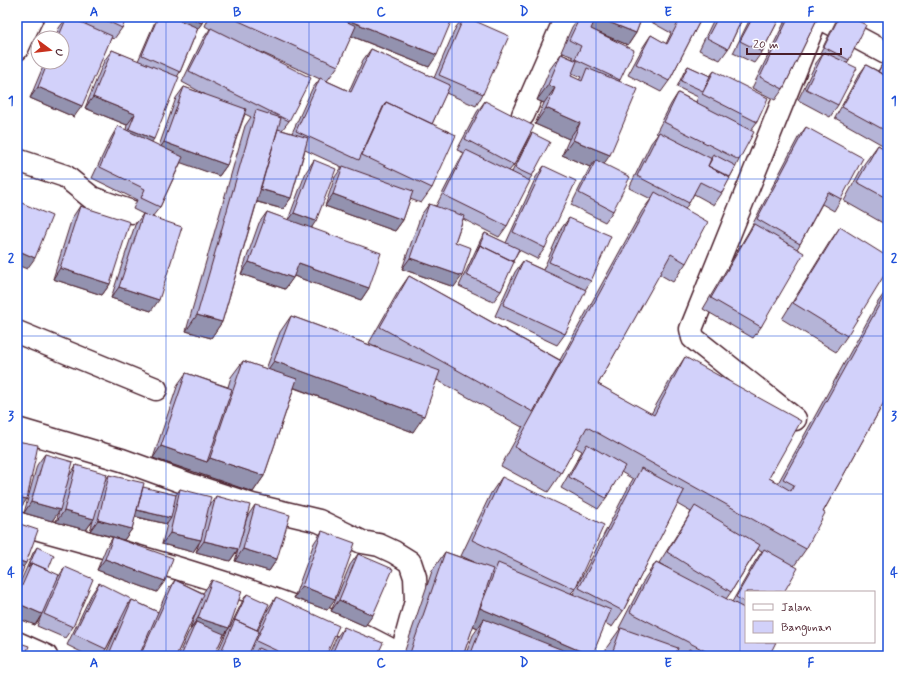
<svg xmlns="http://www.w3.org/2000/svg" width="905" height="673" font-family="Mynerve,sans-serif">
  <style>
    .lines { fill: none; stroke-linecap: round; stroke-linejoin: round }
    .minor-casing { stroke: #4a1f2b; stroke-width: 25 }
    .minor { stroke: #fff; stroke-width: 22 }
    .wall { fill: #b5b4d7; stroke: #4a1f2b; fill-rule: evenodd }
    .shaded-wall { fill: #9392af; stroke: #4a1f2b }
    .building { fill: #d2d1fa; stroke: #4a1f2b }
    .grid { fill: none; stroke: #1d4ed8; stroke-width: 1; stroke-opacity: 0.55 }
    .neatline { fill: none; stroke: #1d4ed8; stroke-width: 1.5 }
    .grid-label { font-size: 13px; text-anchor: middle; font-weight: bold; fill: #1d4ed8 }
  </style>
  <rect width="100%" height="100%" fill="#fff"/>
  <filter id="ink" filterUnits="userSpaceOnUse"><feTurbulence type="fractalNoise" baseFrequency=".025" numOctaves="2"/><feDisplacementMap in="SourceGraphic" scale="8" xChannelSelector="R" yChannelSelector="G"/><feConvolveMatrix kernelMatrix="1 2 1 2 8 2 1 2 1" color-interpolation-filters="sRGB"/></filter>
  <g filter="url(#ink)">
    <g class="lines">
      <defs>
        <path id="minor" d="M819 17 888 54
          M17 49 32 17
          M523 115 566 17
          M17 160 65 176 92 198 132 212
          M17 332 156 389
          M795 419 693 338 691 329 817 17
          M17 429 122 460 194 486 252 505 319 521 362 542 379 545 394 552 410 562 415 577 416 601 401 656
          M17 523C126 553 236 582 341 625 362 634 382 645 401 655
          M17 643 46 656"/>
      </defs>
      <use href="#minor" class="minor-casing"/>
      <use href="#minor" class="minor"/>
    </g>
    <path class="wall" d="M67 17H127L122 28 114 39 111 38 74 117 30 98 45 62H62V38H55L59 28Z
      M157 17H204L202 23 198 28 180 72 177 77 151 142 159 146 176 98 184 87 206 95 182 82 203 39 210 29 205 26 209 17H453L429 67 351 36 338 66 327 81 349 91 363 60 371 49 434 78 456 27 464 17 483 94 476 106 446 93 432 124V188L421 203 410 199 403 220 395 231 325 206 335 177 342 167 305 150 291 198 283 209 257 202 222 322 211 338 186 331 245 126 251 117 245 114 227 165 219 176 181 162 160 207 152 217 151 311 111 298 135 225 143 214 145 215 133 209 137 200 92 178 111 138 118 126 126 130 127 125 85 108 104 61 112 50 138 61ZM247 46 320 79 312 89 292 133 282 130 289 121Z
      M579 17H584L587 18V17H642L636 33 628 45 591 29 620 80 619 81 604 164 613 211 605 222 571 205 590 167 562 155 569 139 535 124 544 103 537 100 550 69 561 54 573 59V57L561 52 572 27ZM572 73 581 77 579 80 571 76Z
      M647 17H702L669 81 661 92 628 75 643 47 651 35 666 44 671 33 646 19Z
      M715 17H743L728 49 720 60 699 50Z
      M751 17H780L762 52 754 63 733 53Z
      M787 17H818L783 89 775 100 752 88Z
      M838 17H851L849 60 847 63 838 105 830 117 798 100 816 63 823 54 820 53Z
      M887 56H888V144L886 147 835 118 858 76 866 65 878 71Z
      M688 66 710 76 714 71 757 122 751 130 739 160 736 166 730 177 722 193 714 205 694 194 689 203 685 209 686 263 673 282 659 274 598 384 651 414 672 377 685 357 769 478 778 483 878 302 888 288V395L823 512 806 549 794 566 746 592V642L769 656H604L607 647 620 629 619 628 645 578 656 562 669 569 659 563 691 512 677 504 623 611 612 627 605 623 592 656H465L473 635 478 628 473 626 463 656H403L432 571 445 552 474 562 461 556 491 493 502 477 575 589 571 593 573 594 630 484 633 479 621 472 606 498 598 509 561 488 582 451 575 447 561 473 548 492 501 466 523 426 522 427 437 380 413 432 294 388 264 476 253 492 153 458 178 384 186 373 228 387 231 377 243 361 266 369 280 332 291 316 381 349 369 343 398 292 409 276 560 360 642 211 651 199 629 188 651 143 658 134 656 133 671 104 678 93 696 102 698 97 677 87 684 72ZM758 549 762 551 756 560 732 602 726 599 731 592Z
      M485 101 514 165 509 171 512 172 528 139 532 133V176L529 180 507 226 499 237 463 219 455 242 454 287 402 269 421 215 429 204 436 206 459 161 464 153 457 150 477 112Z
      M806 127 841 199 834 211 822 204 800 244 797 249 761 327 753 338 703 309 749 231 798 138Z
      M878 145 888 151V226L844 201 864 164Z
      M314 160 312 228 369 288 361 300 294 276 285 289 241 274 259 223 267 212 288 220 306 172Z
      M544 166 545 248 537 259 519 250 513 261 501 291 493 302 459 286 481 239 485 233 506 243 536 177Z
      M80 206 110 284 102 295 53 279 72 218Z
      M569 218 591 281 585 290 565 334 557 345 495 316 515 272 523 261 543 270 561 229Z
      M840 227 847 336 836 352 782 319 829 243Z
      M45 454 70 475 76 465 104 482 109 475 142 488 176 495 180 489 209 507 216 496 241 538 247 517 255 505 277 559 269 571 235 561 238 550 230 561 196 552 199 543 193 552 162 544 167 524 135 517 132 529 124 540 119 539 157 592 97 570 106 548 113 537 90 531 93 521 86 530 56 522 59 511 52 521 24 513 37 465Z
      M322 531 327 610 294 598 314 543Z
      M37 547 48 570 59 576 65 567 73 627 65 638 37 626 41 616 35 625 17 618V590L33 553Z
      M358 554 365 626 331 611 350 565Z
      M175 580 203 593 212 580 223 636 214 656H178L188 633 191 629H190L200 601 176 656H105L118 626 106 649 102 656H89L67 645 91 595 99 583 126 608 132 600 158 612 167 591Z
      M247 594 257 630H258L268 609 276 597 326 656H252L253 655 249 653 248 656H216L227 631 230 627 243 600Z
      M344 627 377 656H328L336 638Z"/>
    <path class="shaded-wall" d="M171 17H189L202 23 194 34Z
      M304 17H340L437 55 429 67Z
      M590 17H596L636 33 628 45 583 26Z
      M548 85 555 88 544 103 537 100Z
      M38 87 82 106 74 117 30 98Z
      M93 97 135 114 127 125 85 108Z
      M546 108 580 123 569 139 535 124Z
      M129 129 154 139 146 150 121 140Z
      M573 140 610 155 599 171 596 160 590 167 562 155Z
      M164 142 227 165 219 176 156 154Z
      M259 189 291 198 283 209 251 200Z
      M333 194 403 220 395 231 325 206Z
      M294 213 316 221 308 233 286 224Z
      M17 250 35 258 27 269 17 265Z
      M410 258 462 276 454 287 402 269Z
      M249 262 293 278 285 289 241 274Z
      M299 263 369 288 361 300 291 275Z
      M60 268 110 284 102 295 53 279Z
      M119 287 159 300 151 311 111 298Z
      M197 315 222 322 211 338 186 331Z
      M274 361 424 416 413 432 263 376Z
      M161 446 207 462 210 458 264 476 253 492 153 458Z
      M17 497 27 499 19 510H17Z
      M31 502 60 510 52 521 24 513Z
      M137 510 171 518 167 524 133 516Z
      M64 511 94 519 86 530 56 522Z
      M98 520 132 529 124 540 90 531Z
      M170 533 201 540 193 552 162 544Z
      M204 541 238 549 230 561 196 552Z
      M243 549 277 559 269 571 235 561Z
      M105 559 165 581 157 592 97 570Z
      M17 560 26 563 18 575 17 574Z
      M302 586 335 599 327 610 294 598Z
      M339 600 373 615 365 626 331 611Z
      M17 603 42 614 35 625 17 618Z
      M480 608 592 656H544L484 619 478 628 469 624Z
      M198 618 229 628 221 639 196 622 191 629H190Z"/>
    <path class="building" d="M67 17H69L112 36 82 106 38 87 48 62H62V38H58Z
      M99 17H127L122 28Z
      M158 17H172L198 28 180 72 142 55Z
      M189 17H204L202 23Z
      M230 17H337L356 26 338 66Z
      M340 17H453L437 55Z
      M464 17H466L509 36 483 94 439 75Z
      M580 17H584L594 22 591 29 634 50 620 80 575 59 581 46 569 40Z
      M596 17H642L636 33Z
      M671 17H702L669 81 636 64 651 35 667 44 679 21Z
      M718 17H743L728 49 707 38Z
      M753 17H780L762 52 740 41Z
      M789 17H818L783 89 760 77Z
      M839 17H851L866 25 849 60 824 47Z
      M211 28 311 78 289 121 189 71Z
      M371 49 450 85 432 124 386 102 383 107 359 160 296 131 320 78 351 92Z
      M112 50 179 77 154 139 129 129 135 114 93 97Z
      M824 52 857 68 838 105 806 89Z
      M561 54 577 61 571 76 582 81 587 68 638 89 610 155 573 140 580 123 546 108 555 88 548 85Z
      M887 56H888V77L878 72Z
      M866 65 888 77V132L842 107Z
      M688 66 710 76 703 91 681 81Z
      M714 71 768 98 757 122 702 94Z
      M184 87 246 109 227 165 164 142Z
      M678 93 754 132 739 160 664 122Z
      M485 101 534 126 514 165 465 139Z
      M386 102 456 135 432 188 362 155Z
      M256 110 281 118 222 322 197 315Z
      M118 126 183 157 160 207 141 198 145 189 100 167Z
      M806 127 863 158 841 199 828 192 800 244 757 219Z
      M278 129 308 138 291 198 260 189Z
      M659 132 712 159 708 166 730 178 722 193 700 182 689 203 637 176Z
      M532 133 550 142 532 176 515 168Z
      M878 145 888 151V199L857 182Z
      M466 150 530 181 507 226 444 195Z
      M713 154 736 166 730 177 708 166Z
      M314 160 336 169 316 221 294 213Z
      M596 160 630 177 613 211 579 193Z
      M343 166 413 191 403 220 333 194Z
      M544 166 576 181 545 248 513 232Z
      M655 192 708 222 686 263 671 254 598 384 654 415 685 357 801 421 769 478 791 491 794 485 783 479 888 289V395L823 512 825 513 806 549 587 427 561 473 515 447Z
      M17 201 52 216 35 258 17 250Z
      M429 204 464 216 455 242 471 248 462 276 410 258Z
      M80 206 130 222 110 284 60 268Z
      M267 212 381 253 369 288 299 263 293 278 249 262Z
      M143 214 182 227 159 300 119 287Z
      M569 218 611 236 591 281 549 262Z
      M754 224 804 253 761 327 711 298Z
      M840 227 888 257V269L847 336 793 303Z
      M485 233 519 249 513 261 480 245 477 251Z
      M480 245 514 262 501 291 466 275Z
      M523 261 586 290 565 334 503 305Z
      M409 276 561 361 533 412 380 327Z
      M291 316 440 371 424 416 274 361Z
      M17 327 20 328 17 339Z
      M243 361 297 379 264 476 210 458Z
      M186 373 232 389 207 462 161 446Z
      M17 441 38 445 27 499 17 497Z
      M587 444 625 466 606 498 569 477Z
      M45 454 73 462 60 510 31 502Z
      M76 465 107 474 94 519 64 511Z
      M641 468 684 491 623 611 579 588Z
      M109 475 144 483 132 529 98 520Z
      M502 477 604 525 575 589 472 540Z
      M143 487 176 495 171 518 137 510Z
      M180 489 211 497 201 540 170 533Z
      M216 496 250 505 238 549 204 541Z
      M255 505 290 515 277 559 243 549Z
      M695 506 760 545 731 592 667 552Z
      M17 523 38 530 26 563 17 560Z
      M322 531 355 543 335 599 302 586Z
      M113 537 173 558 165 581 105 559Z
      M37 547 54 555 48 570 32 563 28 568Z
      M764 549 798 568 784 592H746V603L736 597Z
      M445 552 493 569 463 656H409Z
      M358 554 393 569 373 615 339 600Z
      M656 562 746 609V642H776L769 656H715L630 612Z
      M32 563 59 575 42 614 17 603V597Z
      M498 563 611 610 592 656 480 608Z
      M17 564 24 567 17 587Z
      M65 567 93 579 73 627 44 614Z
      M175 580 204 594 176 656H145L141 654Z
      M212 580 242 591 229 628 198 618Z
      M99 583 131 599 106 649 74 634Z
      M247 594 269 604 257 630 235 620 234 621Z
      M276 597 339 626 326 656H288L256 641Z
      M132 600 158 612 139 656H114L109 654Z
      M484 619 578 656H470Z
      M235 620 259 631 248 656H219Z
      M196 622 224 634 214 656H181Z
      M344 627 383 643 377 656H331Z
      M621 628 678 648 675 656H611Z
      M17 642 29 646 25 656H17Z
      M258 648 277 656H254Z
      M689 649 703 656H685Z
      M32 652 42 656H30Z"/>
  </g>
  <path class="grid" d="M166 17V656M309 17V656M452 17V656M596 17V656M740 17V656M17 179H888M17 336H888M17 494H888"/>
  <rect width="905" height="673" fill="none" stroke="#fff" stroke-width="44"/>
  <rect x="745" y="591" width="130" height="52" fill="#ffffff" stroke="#b7a5aa"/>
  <rect x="753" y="604" width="20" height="6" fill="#ffffff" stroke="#b7a5aa"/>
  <text x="781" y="611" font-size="12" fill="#4a1f2b">Jalan</text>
  <rect x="753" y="621" width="20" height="12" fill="#d2d1fa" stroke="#b7a5aa"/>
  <text x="781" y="631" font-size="12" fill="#4a1f2b">Bangunan</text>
  <g transform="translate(50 50) rotate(105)"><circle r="19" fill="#ffffff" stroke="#b7a5aa"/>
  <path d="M0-3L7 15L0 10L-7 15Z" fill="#c8321e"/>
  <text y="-6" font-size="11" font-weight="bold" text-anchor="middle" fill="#4a1f2b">U</text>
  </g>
  <path d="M747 48v6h94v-6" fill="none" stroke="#4a1f2b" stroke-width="2"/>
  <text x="753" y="48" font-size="12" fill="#4a1f2b" stroke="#ffffff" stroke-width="3" paint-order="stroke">20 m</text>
  <rect x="22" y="22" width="861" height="629" class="neatline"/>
  <g class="grid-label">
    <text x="94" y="16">A</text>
    <text x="237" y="16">B</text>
    <text x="381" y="16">C</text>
    <text x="524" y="16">D</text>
    <text x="668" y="16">E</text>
    <text x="811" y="16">F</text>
    <text x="11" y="105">1</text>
    <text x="894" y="105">1</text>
    <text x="11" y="262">2</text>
    <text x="894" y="262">2</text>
    <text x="11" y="420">3</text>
    <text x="894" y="420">3</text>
    <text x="11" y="577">4</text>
    <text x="894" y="577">4</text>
    <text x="94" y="667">A</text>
    <text x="237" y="667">B</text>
    <text x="381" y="667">C</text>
    <text x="524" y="667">D</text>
    <text x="668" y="667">E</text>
    <text x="811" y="667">F</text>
  </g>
</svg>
